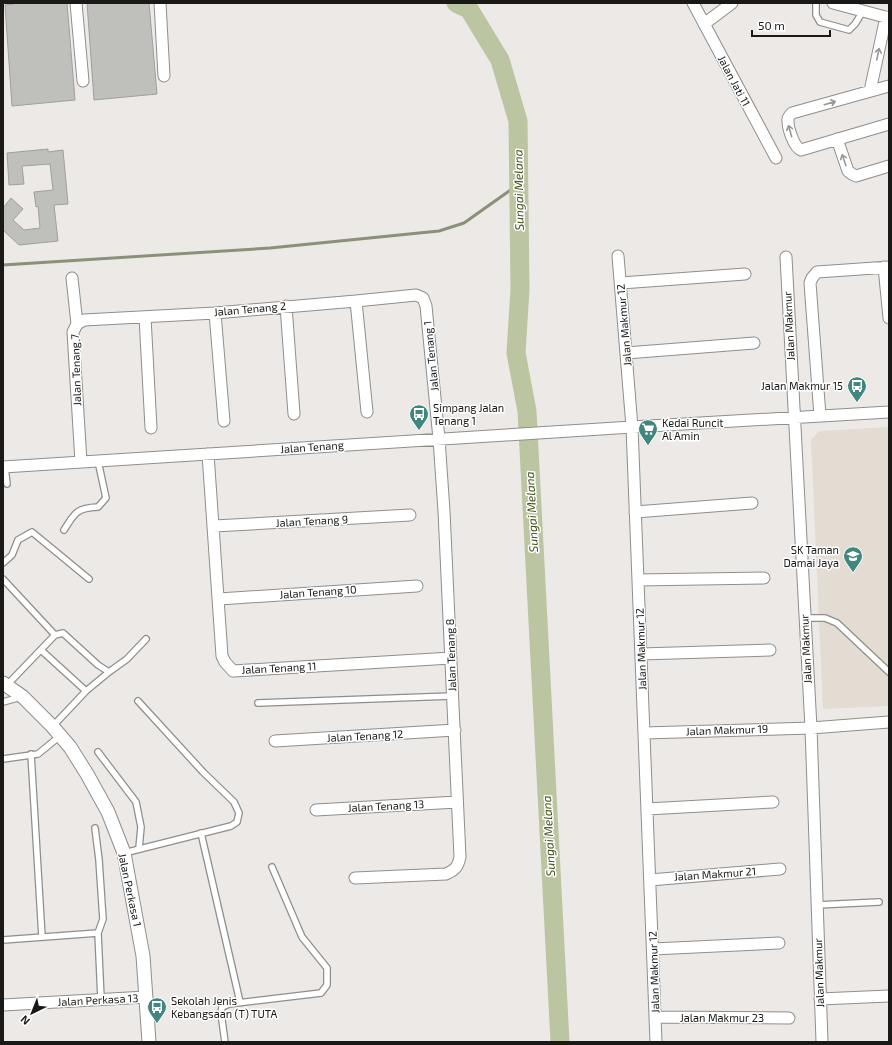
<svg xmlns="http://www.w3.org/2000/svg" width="892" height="1045" font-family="'Exo 2',sans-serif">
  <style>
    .built { fill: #e3dcd2 }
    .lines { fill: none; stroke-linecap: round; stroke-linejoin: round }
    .stream { stroke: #8b9179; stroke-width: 3 }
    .river { stroke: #bbc5a2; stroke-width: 19 }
    .building { fill: #bfbfbb; stroke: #a09f9b }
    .service-casing { stroke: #908e8b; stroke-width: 8 }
    .minor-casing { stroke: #908e8b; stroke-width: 13 }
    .tertiary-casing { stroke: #908e8b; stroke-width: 15 }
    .service { stroke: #fff; stroke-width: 5.5 }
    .minor { stroke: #fff; stroke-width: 11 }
    .tertiary { stroke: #fff; stroke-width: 13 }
    .oneway { stroke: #989897 }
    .labels { text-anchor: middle; stroke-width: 3; stroke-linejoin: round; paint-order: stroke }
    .street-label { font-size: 11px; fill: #1a1918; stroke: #fff }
    .poi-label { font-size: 11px; fill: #1a1918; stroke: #fff; text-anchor: start }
    .water-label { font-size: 12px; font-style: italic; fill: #404d16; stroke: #fff }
  </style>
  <rect width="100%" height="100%" fill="#ece9e6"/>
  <path class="built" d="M889 427V706L823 709 811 440 819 431Z"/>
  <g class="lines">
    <path class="stream" d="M3 265 270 248 439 231 464 223 519 184"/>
    <path class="river" d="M456 3 469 9 500 60 518 121 520 289 516 353 527 411 560 1042"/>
  </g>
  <path class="building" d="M14 3H67L75 100 12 106 5 5 14 4Z
    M87 3H149L157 94 94 100Z
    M48 149V152L63 150 68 204 54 205 58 241 19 245 3 230V208L11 198 23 209 13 220 24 230 40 228 38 206 36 207 34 192 53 190 50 164 22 166 24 184 9 185 7 153Z"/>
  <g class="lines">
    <defs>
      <path id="service" d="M816 3V15L820 22 849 30 855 24 863 11
        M5 467 7 484
        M64 530C75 512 77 508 98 507L106 498 98 461
        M3 563 12 555 18 540 32 532 89 579
        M3 579 55 635
        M805 618H825L837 623 889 672
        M41 650 86 691
        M109 672 127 659 146 639
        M7 685 55 635 63 633 98 665 109 672 86 691 53 726
        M3 702 21 697
        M258 703 452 696
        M98 752 136 802 141 827 139 848
        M31 754 42 937
        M3 759 38 754 60 736
        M95 828 99 860 102 905 103 919 98 933 101 999
        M201 833 240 1002
        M124 853 231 826 237 822 239 813 234 802 203 772 138 701
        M817 905 879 902
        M3 940 98 933
        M225 1042 221 1013 222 1007 229 1004 321 993 327 985V968L302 937 272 867"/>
      <path id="minor" d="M76 3 83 81
        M160 3 164 76
        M693 3 776 158
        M833 3 889 18
        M704 24 732 3
        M889 86 792 113C790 115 787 118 788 121 788 129 794 147 801 150L889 124
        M870 91 886 17
        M837 139 848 171 852 174 856 176 889 166
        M618 256 632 427 656 1042
        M786 257 811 728 822 1042
        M884 267 889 318
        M72 278 77 324 73 332 81 462
        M621 283 745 274
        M356 301 367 412
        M286 306 294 414
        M215 313 224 421
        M145 317 151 428
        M77 324 84 320 215 313 356 301 416 295 423 298 426 306 439 439 444 511 460 857C458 867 455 870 446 874L355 878
        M626 353 754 343
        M820 416 810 283 812 278 817 272 889 267
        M208 454 222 656 225 662 233 671 451 658
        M3 467 632 427 889 412
        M635 512 752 503
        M214 526 410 515
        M638 580 764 578
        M219 599 417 586
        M641 654 770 650
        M644 733 811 728 889 722
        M275 741 455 730
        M647 809 773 802
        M316 810 457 802
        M650 880 780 869
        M653 949 779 943
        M820 999 889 996
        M3 1005 146 997
        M655 1017 789 1018"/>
      <path id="tertiary" d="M3 683 23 697 52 726 70 747 87 774 108 812 124 853 143 956 149 1042"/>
    </defs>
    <use href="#service" class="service-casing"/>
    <use href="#minor" class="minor-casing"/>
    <use href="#tertiary" class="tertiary-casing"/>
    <use href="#service" class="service"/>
    <use href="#minor" class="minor"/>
    <use href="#tertiary" class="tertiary"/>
  </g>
  <defs><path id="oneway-shaft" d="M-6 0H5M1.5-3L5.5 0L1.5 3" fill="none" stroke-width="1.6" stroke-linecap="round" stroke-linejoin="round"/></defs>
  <g class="oneway">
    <use href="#oneway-shaft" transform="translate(878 54) rotate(-78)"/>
    <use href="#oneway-shaft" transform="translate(830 103) rotate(-16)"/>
    <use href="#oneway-shaft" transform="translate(790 131) rotate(-106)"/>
    <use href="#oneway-shaft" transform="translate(844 160) rotate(-109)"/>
  </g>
  <defs>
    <symbol id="bus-pin" viewBox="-11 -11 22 30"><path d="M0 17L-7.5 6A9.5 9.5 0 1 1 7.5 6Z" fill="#42877f" stroke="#fff"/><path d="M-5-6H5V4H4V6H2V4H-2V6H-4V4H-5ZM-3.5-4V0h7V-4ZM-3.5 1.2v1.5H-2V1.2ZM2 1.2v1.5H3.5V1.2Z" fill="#fff"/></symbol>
    <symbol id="supermarket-pin" viewBox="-11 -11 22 30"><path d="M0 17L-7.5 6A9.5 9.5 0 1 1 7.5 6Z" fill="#42877f" stroke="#fff"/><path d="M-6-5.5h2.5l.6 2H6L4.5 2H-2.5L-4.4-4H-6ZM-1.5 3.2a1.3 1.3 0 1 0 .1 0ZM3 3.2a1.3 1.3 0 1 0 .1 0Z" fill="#fff"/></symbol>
    <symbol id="school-pin" viewBox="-11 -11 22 30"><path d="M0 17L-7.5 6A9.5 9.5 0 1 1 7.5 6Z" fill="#42877f" stroke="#fff"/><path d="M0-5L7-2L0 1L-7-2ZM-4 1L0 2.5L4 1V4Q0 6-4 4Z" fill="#fff"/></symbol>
  </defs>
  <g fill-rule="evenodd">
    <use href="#bus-pin" x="846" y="375" width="22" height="30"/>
    <use href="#bus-pin" x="408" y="403" width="22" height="30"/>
    <use href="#supermarket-pin" x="637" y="418" width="22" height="30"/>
    <use href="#school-pin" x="842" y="545" width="22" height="30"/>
    <use href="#bus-pin" x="146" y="996" width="22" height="30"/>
  </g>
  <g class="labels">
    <g class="street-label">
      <text transform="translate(734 81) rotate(62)" y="4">Jalan Jati 11</text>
      <text transform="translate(250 309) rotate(-5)" y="4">Jalan Tenang 2</text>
      <text transform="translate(624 325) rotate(-95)" y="4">Jalan Makmur 12</text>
      <text transform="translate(789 326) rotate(-93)" y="4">Jalan Makmur</text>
      <text transform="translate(431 356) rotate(-96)" y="4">Jalan Tenang 1</text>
      <text transform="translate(76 370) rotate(-92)" y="4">Jalan Tenang 7</text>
      <text transform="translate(312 447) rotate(-4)" y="4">Jalan Tenang</text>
      <text transform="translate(312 521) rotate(-3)" y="4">Jalan Tenang 9</text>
      <text transform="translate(318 592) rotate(-4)" y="4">Jalan Tenang 10</text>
      <text transform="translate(641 649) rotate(-92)" y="4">Jalan Makmur 12</text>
      <text transform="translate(806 649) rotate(-93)" y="4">Jalan Makmur</text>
      <text transform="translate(451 655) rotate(-92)" y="4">Jalan Tenang 8</text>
      <text transform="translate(279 668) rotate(-3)" y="4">Jalan Tenang 11</text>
      <text transform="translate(727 730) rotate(-2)" y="4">Jalan Makmur 19</text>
      <text transform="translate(365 736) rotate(-3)" y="4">Jalan Tenang 12</text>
      <text transform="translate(386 806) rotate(-3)" y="4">Jalan Tenang 13</text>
      <text transform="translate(715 874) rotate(-4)" y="4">Jalan Makmur 21</text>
      <text transform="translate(130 890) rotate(78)" y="4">Jalan Perkasa 1</text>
      <text transform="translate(654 972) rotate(-92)" y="4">Jalan Makmur 12</text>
      <text transform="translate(819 973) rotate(-92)" y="4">Jalan Makmur</text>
      <text transform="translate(98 1000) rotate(-3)" y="4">Jalan Perkasa 13</text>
      <text x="722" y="1022">Jalan Makmur 23</text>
    </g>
    <g class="poi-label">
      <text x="843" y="390" text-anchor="end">Jalan Makmur 15</text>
      <text x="433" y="412">Simpang Jalan<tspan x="433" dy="13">Tenang 1</tspan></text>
      <text x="662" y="427">Kedai Runcit<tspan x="662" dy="13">Al Amin</tspan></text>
      <text x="839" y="554" text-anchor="end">SK Taman<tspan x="839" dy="13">Damai Jaya</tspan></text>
      <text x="171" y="1005">Sekolah Jenis<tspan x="171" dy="13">Kebangsaan (T) TUTA</tspan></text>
    </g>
    <g class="water-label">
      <text transform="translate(519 190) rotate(-91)" y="4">Sungai Melana</text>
      <text transform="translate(532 512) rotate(-93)" y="4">Sungai Melana</text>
      <text transform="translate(549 836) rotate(-93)" y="4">Sungai Melana</text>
    </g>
  </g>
  <rect width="892" height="1045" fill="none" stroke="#1a1918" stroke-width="8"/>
  <g transform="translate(32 1013) rotate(223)" stroke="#ffffff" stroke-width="3" paint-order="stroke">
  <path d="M0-3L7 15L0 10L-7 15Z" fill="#1a1918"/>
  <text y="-6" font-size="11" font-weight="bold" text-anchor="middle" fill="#1a1918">N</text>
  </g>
  <path d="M752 30v6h78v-6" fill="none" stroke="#1a1918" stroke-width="2"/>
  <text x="758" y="30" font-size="12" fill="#1a1918" stroke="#ffffff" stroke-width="3" paint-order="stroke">50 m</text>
</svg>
